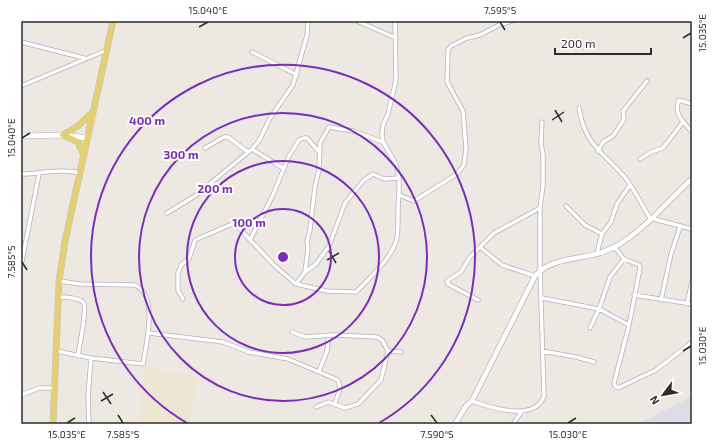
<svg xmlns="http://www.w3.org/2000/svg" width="713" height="445" font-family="'Exo 2',sans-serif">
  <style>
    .education { fill: #ede6d2 }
    .airport { fill: #dcdde6 }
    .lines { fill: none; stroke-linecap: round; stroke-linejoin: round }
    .minor-casing { stroke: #b1b2bc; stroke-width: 5 }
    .tertiary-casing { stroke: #b1b2bc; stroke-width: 6 }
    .secondary-casing { stroke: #b1b2bc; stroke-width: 6 }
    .primary-casing { stroke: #c8c8c8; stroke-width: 7 }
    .minor { stroke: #fff; stroke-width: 3.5 }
    .tertiary { stroke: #fff; stroke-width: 4.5 }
    .secondary { stroke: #fff; stroke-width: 5 }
    .primary { stroke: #e6d06d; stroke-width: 5.5 }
    .ticks { fill: none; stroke: #2d2d2d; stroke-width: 1.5 }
    .ring { fill: none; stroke: #7b2cbf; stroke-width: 2 }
    .centre { fill: #7b2cbf; stroke: #fff; stroke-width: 2 }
    .ring-label { font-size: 12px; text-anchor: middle; font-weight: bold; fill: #7b2cbf; stroke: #fff; stroke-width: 4; stroke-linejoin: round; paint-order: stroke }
    .neatline { fill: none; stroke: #2d2d2d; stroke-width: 1.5 }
    .ticks-label { font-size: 10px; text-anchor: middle; fill: #2d2d2d }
  </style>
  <rect width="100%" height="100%" fill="#ede8e1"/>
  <path class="education" d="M145 368 197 377 189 424H138Z"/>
  <path class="airport" d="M692 396V424H638L644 421Z"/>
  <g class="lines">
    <defs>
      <path id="minor" d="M357 21 396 38
        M395 21 396 80 388 114 383 125 382 135 383 142 396 164 399 178V195L414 201 457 174 464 165 466 149 463 111 447 82 448 50 451 46 467 38 480 35 499 25 512 21
        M21 42 84 58
        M252 52 297 75
        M21 86 107 50
        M692 104 679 100C673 114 683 121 692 132
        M579 108C585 144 600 150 622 174 632 184 642 206 650 218L692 229
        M205 148 224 137H228L248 152
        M252 149 284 169
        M598 151 603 142 613 136 621 124 624 119 623 111 647 81
        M640 159 651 152 663 148 683 122
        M21 174C41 174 60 168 80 173
        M566 206 585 225 602 234
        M167 213 195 196 252 149 259 141 270 118 293 85 307 35 308 21
        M250 240 272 197 289 156 299 140 304 138H307L320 153
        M480 247 502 265 535 276
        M612 248 617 250 624 259 639 265 640 268 629 325 614 383 615 386 618 388 656 370 692 342
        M597 253 602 234 611 222 617 204 630 185
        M21 266 39 174
        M305 272 308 249 307 241 310 230 315 186 319 170 320 143 329 127 353 131 383 142
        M296 284 305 272 316 264 329 246 345 203 364 180 373 174 384 179 399 178
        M634 295 692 304
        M58 297C65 297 77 297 83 302 88 307 79 347 78 356
        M542 298 599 309 629 325
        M183 299 178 290V273L182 264 189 259 195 240 232 224 237 226 275 266 296 284 327 291 356 292C370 277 392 259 397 238 399 224 397 209 399 195
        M478 300 448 284 447 281 461 272 470 257 494 233 540 208
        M661 300 671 254 680 227
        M687 304 692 281
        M590 328 599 309 610 277 624 259
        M292 332 305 337 335 335 377 337 382 340 388 351 381 380 358 404 345 408 328 402 316 407
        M149 333 223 342 249 352 288 359 338 380 340 389 335 403
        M56 351 91 358 143 364C146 344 159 296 135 285L80 284 59 281
        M388 351 401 352
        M542 351 576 357 594 362
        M319 371 327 351 329 335
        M21 395 39 388H54
        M472 401C491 408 535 422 544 396L540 270V208L543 186V155L541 143 542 122
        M89 424 88 397 91 358
        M513 424 522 411"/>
      <path id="tertiary" d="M455 424 466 406 472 401 535 276C551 257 580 260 603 252 637 240 665 203 692 179"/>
      <path id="secondary" d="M21 136 63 135 88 138"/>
      <path id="primary" d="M63 135 78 126 93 112
        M63 135 78 142 84 156
        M53 424 59 281 65 241 113 21"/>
    </defs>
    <use href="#minor" class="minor-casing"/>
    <use href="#tertiary" class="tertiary-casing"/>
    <use href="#secondary" class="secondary-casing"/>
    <use href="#primary" class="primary-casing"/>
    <use href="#minor" class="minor"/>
    <use href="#tertiary" class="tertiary"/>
    <use href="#secondary" class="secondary"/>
    <use href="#primary" class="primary"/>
  </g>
  <path class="ticks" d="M500 22 505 30M199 27 208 22M683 38 691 33M555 110 562 122M552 120 564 112M22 138 30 133M329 251 336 263M327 260 339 253M22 262 27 270M683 351 691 346M103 392 111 404M101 401 113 394M118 415 123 423M431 415 437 423M67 423 75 418M568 423 576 418"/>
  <g class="ring">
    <circle cx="283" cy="257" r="48"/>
    <circle cx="283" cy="257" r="96"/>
    <circle cx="283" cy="257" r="144"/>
    <path d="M187 423A192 192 0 1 1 379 423"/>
  </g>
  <circle cx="283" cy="257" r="6" class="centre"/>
  <g class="ring-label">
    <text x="147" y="125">400 m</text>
    <text x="181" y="159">300 m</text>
    <text x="215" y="193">200 m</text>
    <text x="249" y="227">100 m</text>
  </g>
  <rect width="713" height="445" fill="none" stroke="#ffffff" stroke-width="44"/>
  <g transform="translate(663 395) rotate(238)" stroke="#ffffff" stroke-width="3" paint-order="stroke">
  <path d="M0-3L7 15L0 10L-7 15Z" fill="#2d2d2d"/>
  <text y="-6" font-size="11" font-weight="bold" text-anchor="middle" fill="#2d2d2d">N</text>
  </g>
  <path d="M555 48v6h96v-6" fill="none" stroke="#2d2d2d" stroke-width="2"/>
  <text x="561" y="48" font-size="12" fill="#2d2d2d" stroke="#ffffff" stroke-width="3" paint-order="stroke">200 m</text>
  <rect x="22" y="22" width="669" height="401" class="neatline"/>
  <g class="ticks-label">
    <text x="208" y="14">15.040°E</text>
    <text x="500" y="14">7.595°S</text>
    <text transform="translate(702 33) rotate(-90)" y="4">15.035°E</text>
    <text transform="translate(11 138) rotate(-90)" y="4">15.040°E</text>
    <text transform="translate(11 262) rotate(-90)" y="4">7.585°S</text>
    <text transform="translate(702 346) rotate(-90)" y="4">15.030°E</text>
    <text x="67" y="438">15.035°E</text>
    <text x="123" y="438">7.585°S</text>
    <text x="437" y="438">7.590°S</text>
    <text x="568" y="438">15.030°E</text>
  </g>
</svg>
